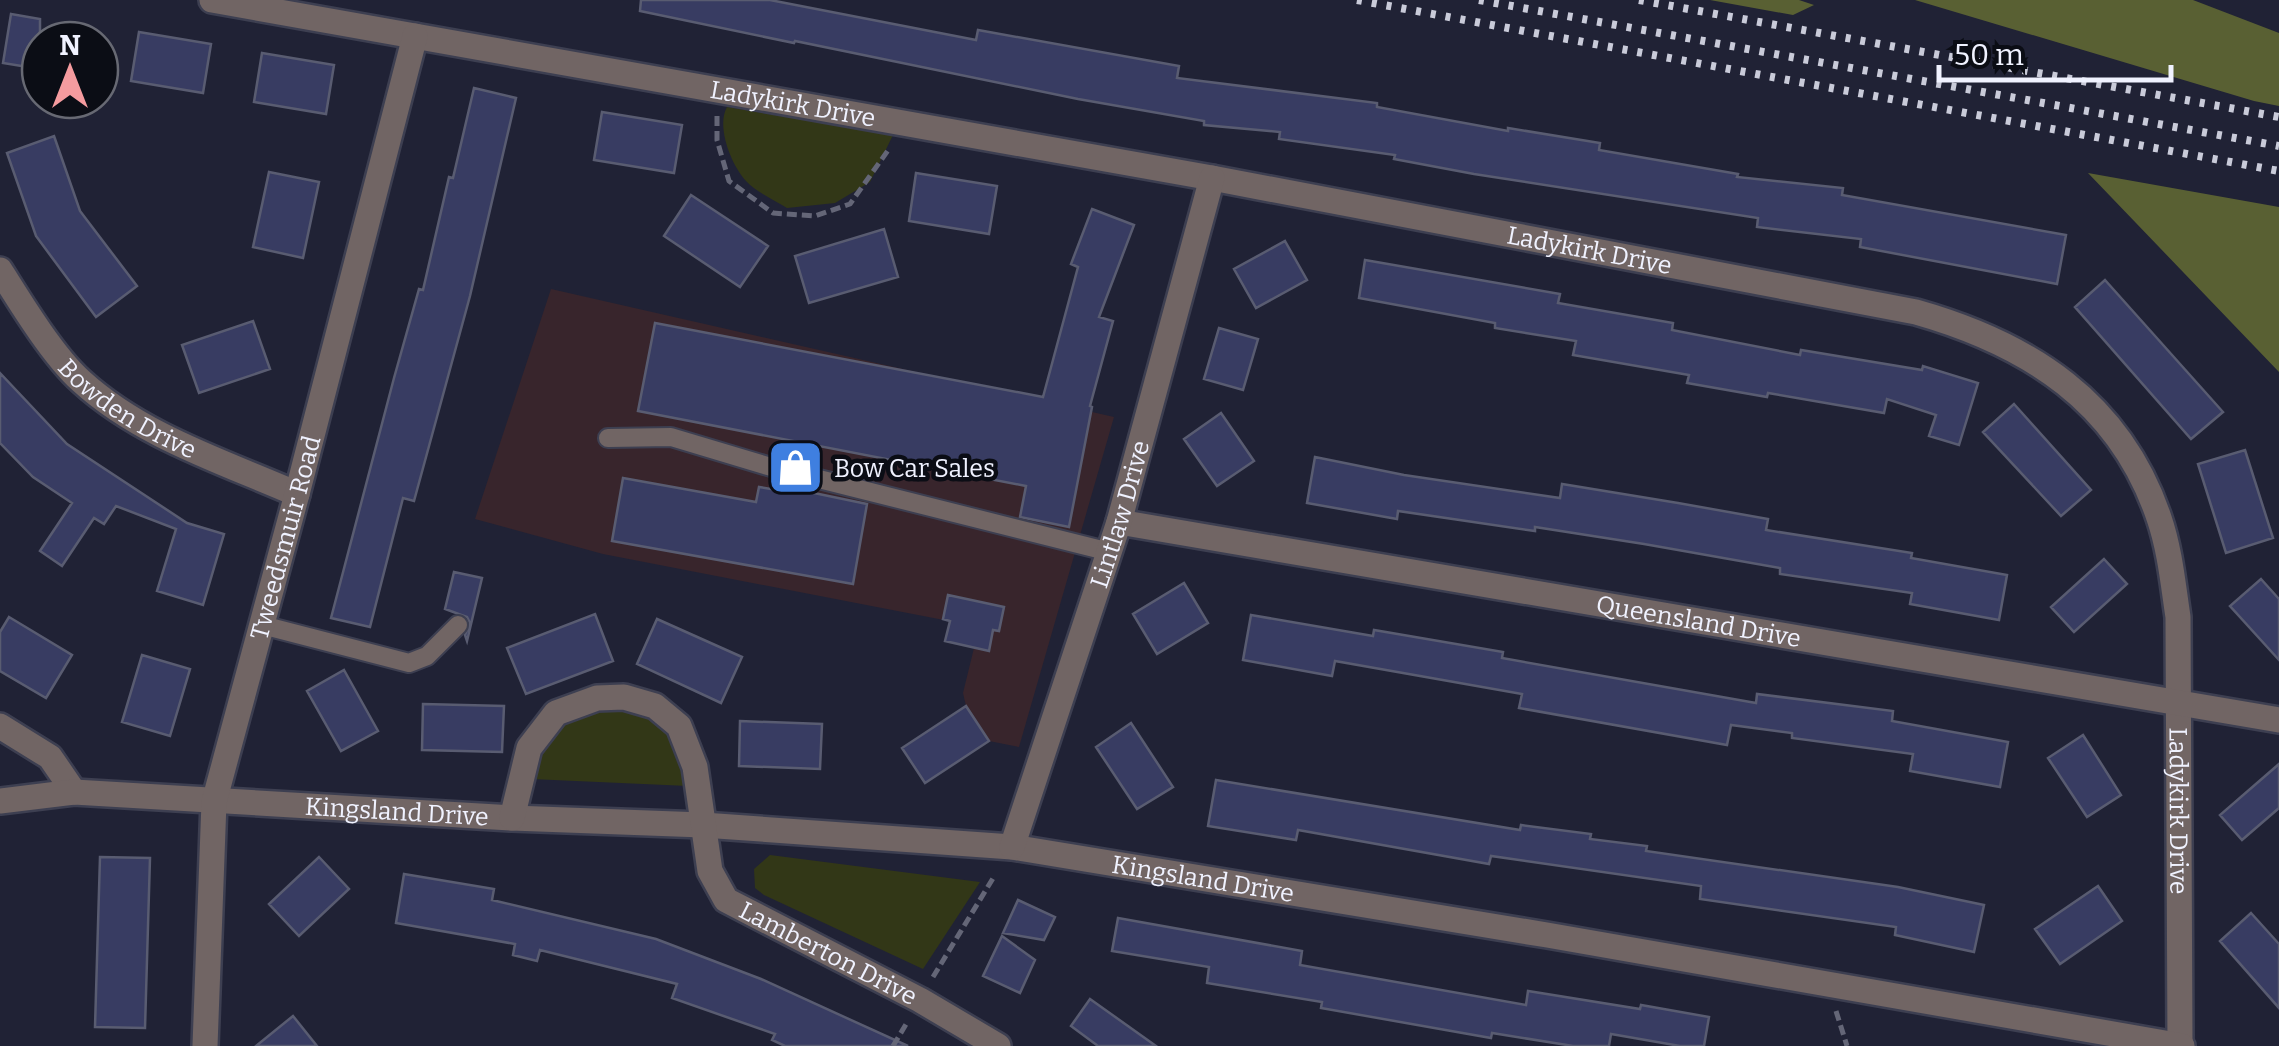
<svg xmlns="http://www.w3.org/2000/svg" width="2279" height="1046" font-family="Bitter,serif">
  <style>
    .commercial { fill: #38252c }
    .green { fill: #323717 }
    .forest { fill: #596033 }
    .building { fill: #383c62; stroke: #595c71; stroke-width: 2.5 }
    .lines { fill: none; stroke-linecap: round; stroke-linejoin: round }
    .service-casing { stroke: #3d3f51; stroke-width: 22 }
    .minor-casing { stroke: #3d3f51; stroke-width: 30 }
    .path { stroke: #646677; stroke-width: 5; stroke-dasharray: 10 5; stroke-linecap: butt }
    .service { stroke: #716564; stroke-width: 18 }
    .minor { stroke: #716564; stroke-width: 25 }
    .rail { stroke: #c9cbd9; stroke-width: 8; stroke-dasharray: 5 10; stroke-linecap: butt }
    .labels { text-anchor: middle; stroke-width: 9; stroke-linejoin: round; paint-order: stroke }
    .street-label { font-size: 25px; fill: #f0f2ff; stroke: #0b0d15 }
    .poi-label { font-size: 25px; fill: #f0f2ff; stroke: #0b0d15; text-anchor: start }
  </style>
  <rect width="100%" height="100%" fill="#202235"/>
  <path class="commercial" d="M551 289 1114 417 1019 747 989 741 966 706 963 693 974 648 945 641 949 621 603 554 475 519Z"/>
  <path class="green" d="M727 107 893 135 870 182 835 203 787 208C774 200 756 192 746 181 731 165 716 126 727 107Z
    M596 705 638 708 668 724 688 786 531 779C537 732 553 720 596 705Z
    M770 855 980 882 923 969 764 895 755 888 754 869Z"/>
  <path class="forest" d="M1710 0H1799L1814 5 1793 15Z
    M1915 0H2193L2279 33V106L2254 101Z
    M2088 173 2279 207V372Z"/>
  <path class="building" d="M641 0H770L976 40 978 30 1179 66 1177 78 1377 103V107L1508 131V128L1600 143 1599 150 1738 174 1737 177 1843 188 1842 195 2066 235 2057 284 1860 247 1861 239 1757 227 1758 218 1474 174 1394 159 1395 155 1279 139 1280 132 1204 125V121L1078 99 795 41 794 43 640 11Z
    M11 14 40 19V69L3 63Z
    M139 32 211 44 203 93 131 81Z
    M262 53 334 65 326 114 254 102Z
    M474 88 516 98 470 296 414 501 403 498 370 627 331 618 394 378 419 289 423 290 449 177 453 178Z
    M602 112 682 125 674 173 594 160Z
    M54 136 80 211 137 286 96 317 36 236 7 153Z
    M269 172 319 182 303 258 253 247Z
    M916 173 997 186 989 234 909 221Z
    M691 195 768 246 740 287 664 236Z
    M1092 209 1134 225 1099 317 1113 321 1090 406 1092 407 1069 527 1020 517 1026 486 638 411 655 323 1043 397 1078 267 1071 264Z
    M884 229 898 277 809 303 795 256Z
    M1285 241 1307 280 1256 308 1234 269Z
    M1365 260 1560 294 1558 303 1673 323 1672 330 1800 355 1801 350 1922 370 1923 366 1978 383 1959 445 1929 436 1936 415 1887 399 1884 413 1768 393 1767 397 1687 383 1689 375 1573 355 1576 341 1495 328V323L1359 298Z
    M2105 280 2223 412 2191 439 2075 307Z
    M253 321 270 369 199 393 182 345Z
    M1219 328 1258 339 1243 390 1204 379Z
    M0 373 67 444 187 523 224 534 203 605 157 591 176 529 116 506 104 524 94 518 62 566 40 551 72 503 33 477 0 443Z
    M2014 404 2091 490 2061 516 1983 432Z
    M1221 413 1254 461 1217 486 1184 439Z
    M2245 450 2273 538 2226 553 2198 464Z
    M1315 457 1404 475 1560 498 1562 484 1678 503 1768 519 1766 530 1912 553 1911 558 2007 575 1999 620 1910 604 1912 593 1780 574V568L1644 544 1535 527V531L1398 511 1397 519 1307 503Z
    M623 478 756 502 759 487 789 492 790 488 867 504 853 584 612 541Z
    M2104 559 2127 584 2074 632 2051 607Z
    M454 572 482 578 467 641 465 635 470 623 467 617 445 609Z
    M2261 579 2279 599V660L2230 606Z
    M1184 583 1208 623 1157 654 1133 614Z
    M948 595 1004 607 999 631 993 630 989 651 945 641 950 621 943 619Z
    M595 614 613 661 526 694 507 648Z
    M1251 615 1373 636 1374 630 1503 652 1502 658 1756 703 1757 694 1893 711 1892 721 2008 742 2000 787 1910 771 1913 754 1792 738V733L1731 725 1727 745 1519 708 1522 694 1335 661 1332 676 1243 660Z
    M9 617 72 655 46 698 0 671V632Z
    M657 619 742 657 721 703 637 664Z
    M142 655 190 669 170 736 122 722Z
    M344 670 378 731 341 751 307 691Z
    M423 704 504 706 502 752 422 750Z
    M966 706 989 741 925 783 902 748Z
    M740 721 822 724 820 769 739 766Z
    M1131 723 1173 787 1137 809 1096 747Z
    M2083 735 2121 795 2087 817 2048 758Z
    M2279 764V808L2242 840 2220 815Z
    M1216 780 1520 830 1521 825 1591 834 1590 839 1647 846 1646 851 1898 887 1984 905 1974 952 1895 935 1896 927 1700 899 1701 886 1491 856 1489 864 1298 830 1296 840 1208 826Z
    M100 857 150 858 145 1028 95 1027Z
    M319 857 349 889 299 936 269 904Z
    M404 874 494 889 492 900 656 939 761 979 908 1046H785L772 1040 775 1034 672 998 677 984 540 950 537 961 513 955 515 944 396 923Z
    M2098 886 2122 921 2060 964 2035 929Z
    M1018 900 1055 917 1044 940 1003 933Z
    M2251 913 2279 944V1008L2220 941Z
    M1118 918 1302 951 1300 965 1526 1005 1528 991 1640 1009 1641 1005 1709 1017 1704 1046H1680L1611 1034 1609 1046H1573L1492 1033 1491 1038 1321 1008 1322 1002 1207 983 1209 967 1112 951Z
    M1002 936 1035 960 1020 993 983 976Z
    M1090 999 1156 1046H1098L1071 1026Z
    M293 1016 317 1046H256Z"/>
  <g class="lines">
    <defs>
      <path id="service" d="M608 438 671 437 771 467 1110 552
        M262 625 409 663 427 656 458 625"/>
      <g id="minor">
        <path id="s1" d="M212 0 1212 178 1916 312C2029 344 2120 402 2159 518 2170 550 2173 584 2178 617L2180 1046"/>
        <path id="s2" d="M0 270C20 302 53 356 81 381 141 436 224 462 297 494"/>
        <path id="s3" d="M1119 522 2279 720"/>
        <path d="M0 726 50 757 74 792"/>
        <path id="s4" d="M0 801 74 792 512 818 703 825 1012 847 1547 935 2182 1046"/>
        <path id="s5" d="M512 818 529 748 556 713 597 698 624 697 655 706 679 726 695 767 710 871 726 900 920 1000 998 1046"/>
        <path id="s6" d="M1012 847 1119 522 1212 178"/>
        <path id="s7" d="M205 1046 214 802 297 494 415 36"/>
      </g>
    </defs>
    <use href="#service" class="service-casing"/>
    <use href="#minor" class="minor-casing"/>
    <path class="path" d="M717 116V140L729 181 773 213 815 216 850 204 889 149
      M933 977 995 875
      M1836 1011 1847 1046
      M893 1046 908 1021"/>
    <use href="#service" class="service"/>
    <use href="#minor" class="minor"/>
    <path class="rail" d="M1357 0 2279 171
      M1479 0 2279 146
      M1639 0 2279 117"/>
  </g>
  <defs>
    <symbol id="shop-square" viewBox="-11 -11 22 22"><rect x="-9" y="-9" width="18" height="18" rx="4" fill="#3f7fe0" stroke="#0b0d15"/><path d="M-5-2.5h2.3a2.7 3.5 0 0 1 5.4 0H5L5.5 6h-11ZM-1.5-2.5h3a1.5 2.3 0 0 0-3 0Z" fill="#fff"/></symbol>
  </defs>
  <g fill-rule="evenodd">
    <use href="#shop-square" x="764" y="436" width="63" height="63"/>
  </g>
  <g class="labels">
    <g class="street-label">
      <text dy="9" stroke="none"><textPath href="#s1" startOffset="590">Ladykirk Drive</textPath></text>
      <text dy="9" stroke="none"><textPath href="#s1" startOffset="1400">Ladykirk Drive</textPath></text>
      <text dy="9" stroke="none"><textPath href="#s2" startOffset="192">Bowden Drive</textPath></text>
      <text dy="9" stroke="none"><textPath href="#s6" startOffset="350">Lintlaw Drive</textPath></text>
      <text dy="9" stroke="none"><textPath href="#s7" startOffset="518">Tweedsmuir Road</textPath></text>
      <text dy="9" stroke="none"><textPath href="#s3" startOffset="588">Queensland Drive</textPath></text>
      <text dy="9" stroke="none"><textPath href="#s1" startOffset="2360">Ladykirk Drive</textPath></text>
      <text dy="9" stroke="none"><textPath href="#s4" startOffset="398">Kingsland Drive</textPath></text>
      <text dy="9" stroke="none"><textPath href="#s4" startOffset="1208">Kingsland Drive</textPath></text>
      <text dy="9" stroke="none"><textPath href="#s5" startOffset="548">Lamberton Drive</textPath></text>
    </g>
    <g class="poi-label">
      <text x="834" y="477">Bow Car Sales</text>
    </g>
  </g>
  <g transform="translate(70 70)"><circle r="48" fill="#0b0d15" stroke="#676973" stroke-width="2.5"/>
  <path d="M0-8L18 38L0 25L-18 38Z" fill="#f59b9f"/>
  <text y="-15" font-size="28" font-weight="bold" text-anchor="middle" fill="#f0f2ff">N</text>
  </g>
  <path d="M1939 65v15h232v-15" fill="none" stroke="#f0f2ff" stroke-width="5"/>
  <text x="1954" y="65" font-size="30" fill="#f0f2ff" stroke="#0b0d15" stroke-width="8" paint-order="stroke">50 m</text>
</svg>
